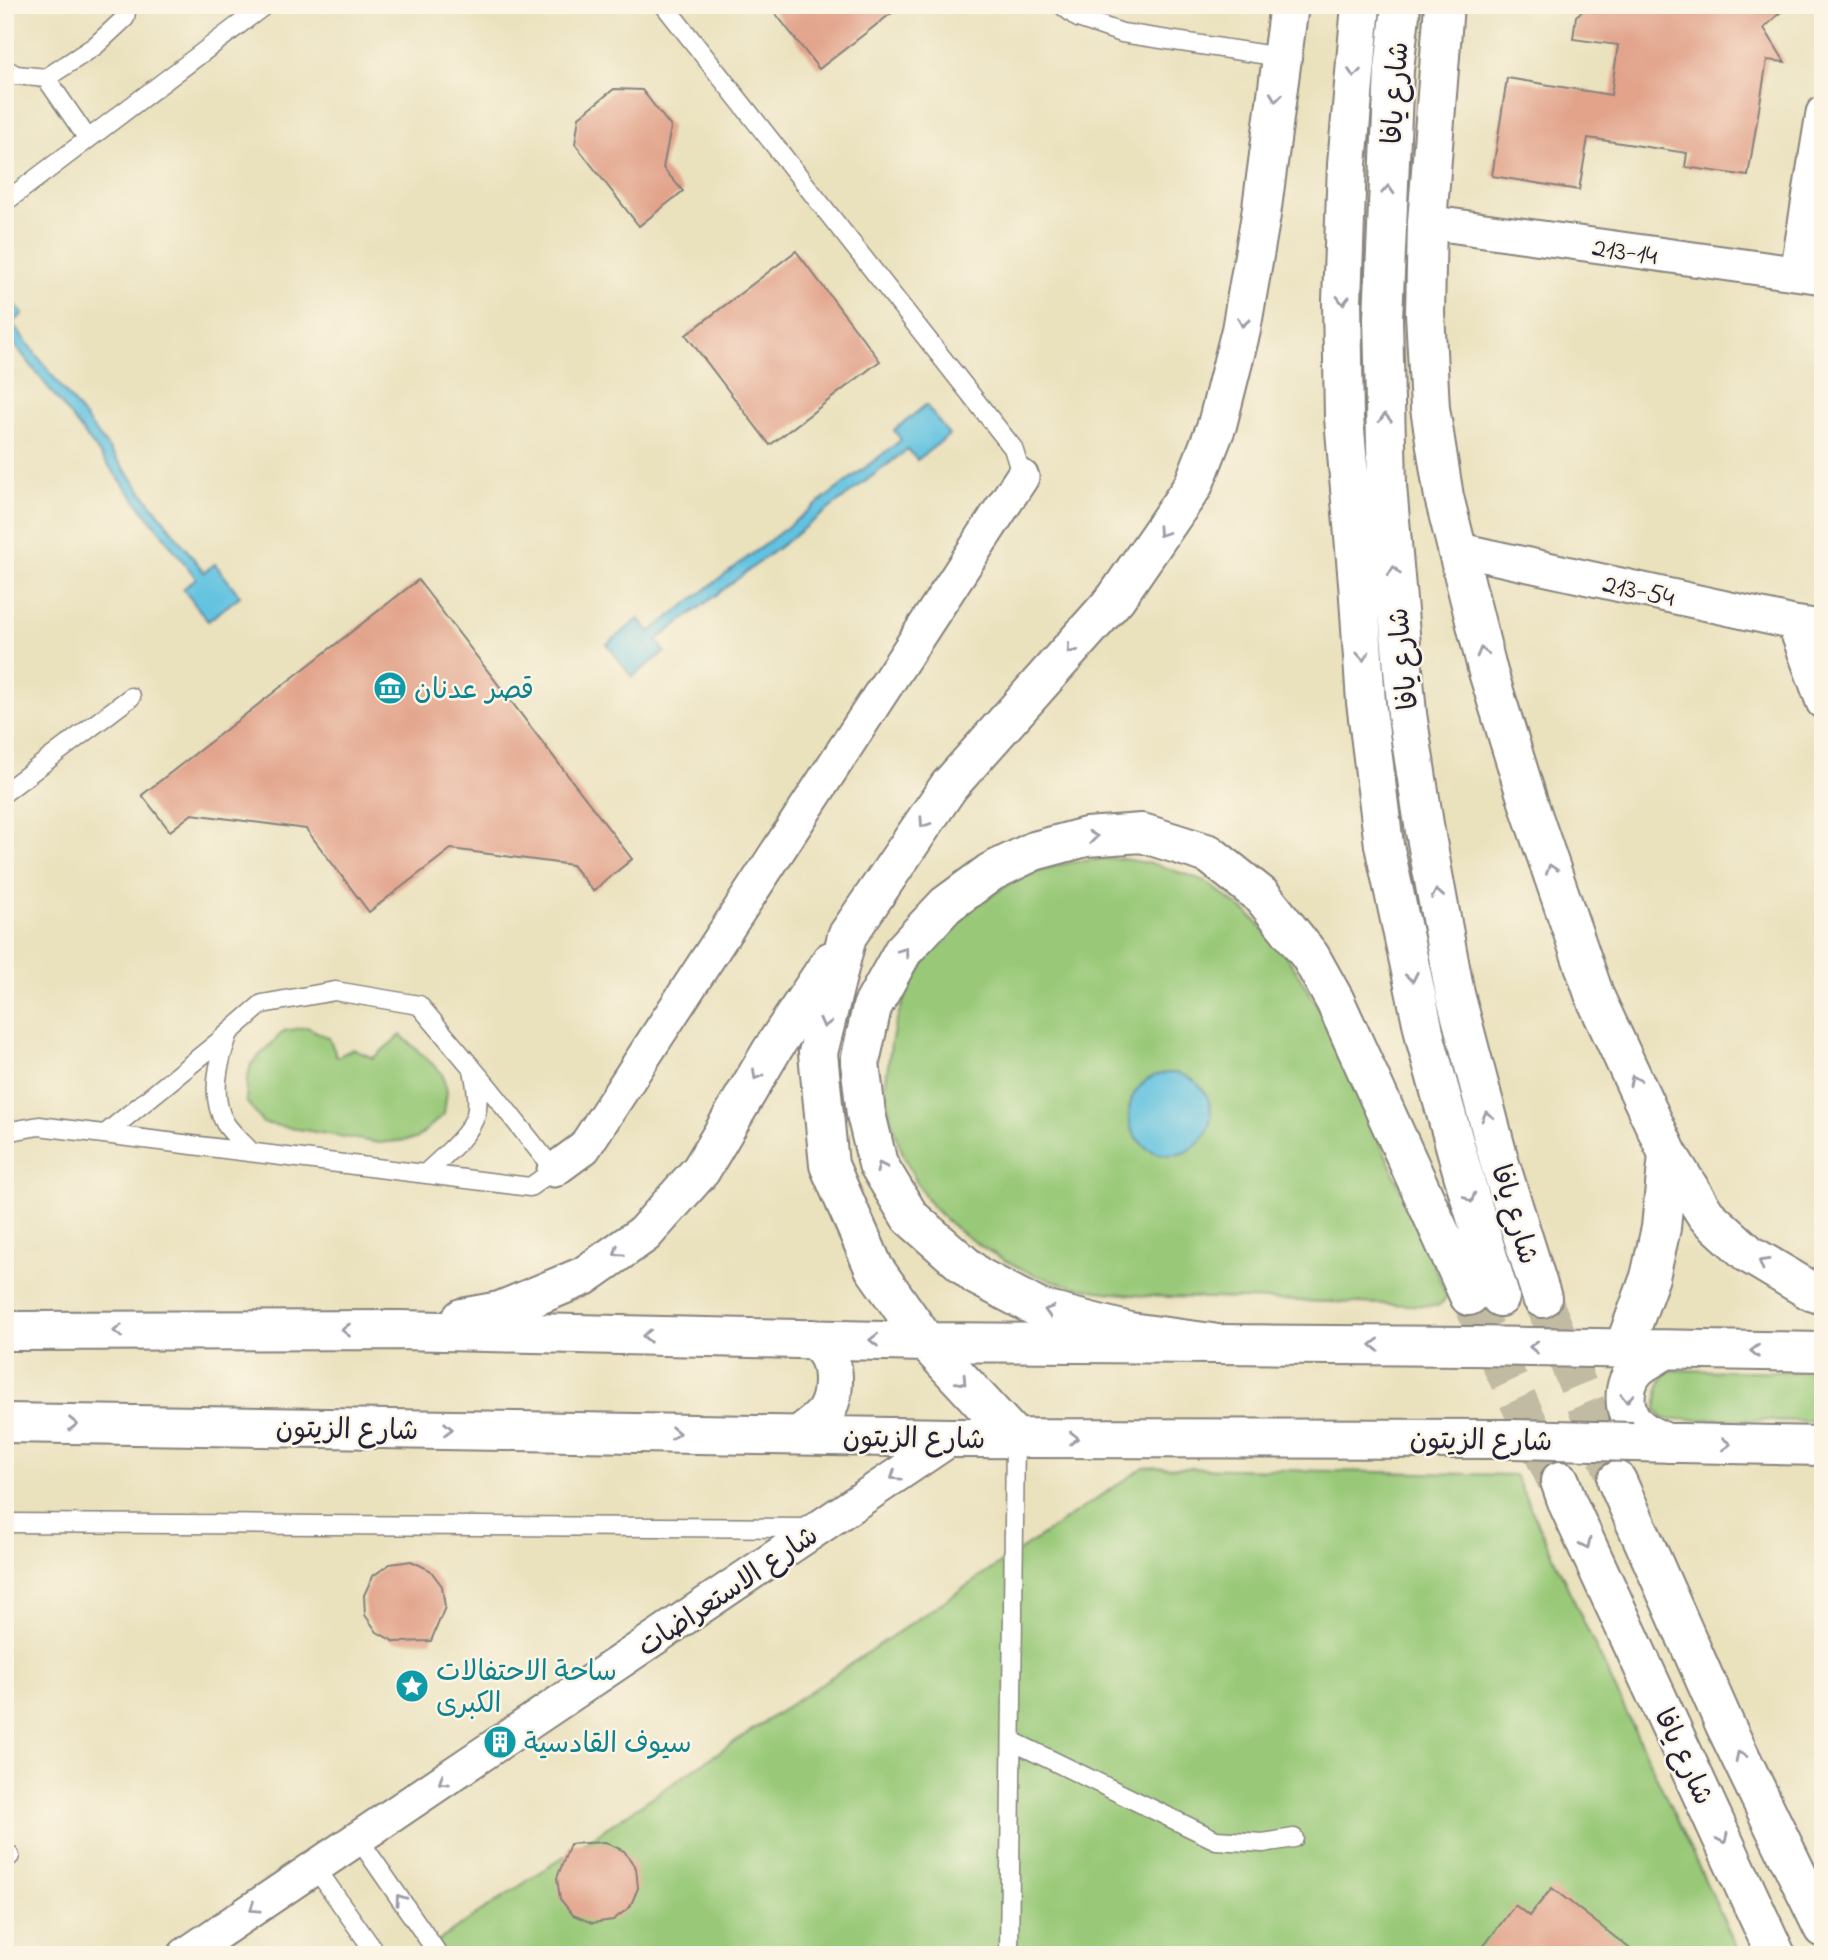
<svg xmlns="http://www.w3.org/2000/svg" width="1828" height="1960" font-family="'Indie Flower','Playpen Sans Arabic',sans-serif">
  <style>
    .green { fill: #99c978; stroke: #5e765a; stroke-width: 2 }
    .water { fill: #62c2e0; stroke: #42728e; stroke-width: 2 }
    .building { fill: #e2a38a }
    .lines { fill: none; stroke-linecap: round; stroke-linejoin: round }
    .highway-tunnel { stroke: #c2bba3; stroke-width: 38; stroke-dasharray: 38 19; stroke-linecap: butt }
    .lane-casing { stroke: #86827c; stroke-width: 21 }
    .street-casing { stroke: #86827c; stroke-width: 37 }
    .secondary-casing { stroke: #86827c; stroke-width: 42 }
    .highway-casing { stroke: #86827c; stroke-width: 42 }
    .lane { stroke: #fff; stroke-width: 18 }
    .street { stroke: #fff; stroke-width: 33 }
    .secondary { stroke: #fff; stroke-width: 38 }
    .highway { stroke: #fff; stroke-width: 38 }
    .secondary-bridge-casing { stroke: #86827c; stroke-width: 42; stroke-linecap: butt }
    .secondary-bridge { stroke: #fff; stroke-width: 38 }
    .oneway { stroke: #9c9ca7 }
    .labels { text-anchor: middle; stroke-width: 5; stroke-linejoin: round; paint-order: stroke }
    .street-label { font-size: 28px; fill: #22223b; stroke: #fcf5e5 }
    .culture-label { font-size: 28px; fill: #0d838f; stroke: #fcf5e5; text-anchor: start }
  </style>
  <rect width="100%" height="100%" fill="#fcf5e5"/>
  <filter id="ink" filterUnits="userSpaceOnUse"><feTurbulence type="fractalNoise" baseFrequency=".0143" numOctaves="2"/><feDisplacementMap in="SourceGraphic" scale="14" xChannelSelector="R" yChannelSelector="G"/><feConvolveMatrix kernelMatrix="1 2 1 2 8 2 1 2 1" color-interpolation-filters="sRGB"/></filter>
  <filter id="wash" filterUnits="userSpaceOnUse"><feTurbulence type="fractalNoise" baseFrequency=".00686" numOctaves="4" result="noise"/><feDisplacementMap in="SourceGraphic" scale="28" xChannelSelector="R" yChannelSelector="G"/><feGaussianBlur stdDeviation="1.57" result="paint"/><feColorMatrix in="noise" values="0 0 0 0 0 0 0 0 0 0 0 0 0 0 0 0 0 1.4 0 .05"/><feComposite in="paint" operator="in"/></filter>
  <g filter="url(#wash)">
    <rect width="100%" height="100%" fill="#eae1bd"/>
    <path class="green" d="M1118 858 1158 865 1205 881 1250 915 1283 951 1307 988 1337 1042 1447 1296 1443 1303 1437 1306C1372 1304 1307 1301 1241 1299 1161 1296 1076 1301 1004 1260 980 1246 955 1231 936 1210 923 1196 912 1174 904 1156 895 1136 888 1112 886 1090 885 1080 888 1068 889 1058 898 976 956 907 1030 874 1059 862 1088 860 1118 858Z
      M307 1027 329 1038 337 1057 353 1049 373 1058 401 1035 442 1073 447 1091 444 1114 416 1139 379 1143 263 1123 246 1101 247 1081 251 1064 284 1031Z
      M1670 1370 1823 1372V1421L1663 1419 1656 1410C1658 1397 1657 1378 1670 1370Z
      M1144 1467 1515 1475 1740 1955H417Z"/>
    <path class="water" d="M5 291 23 314 12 323 204 572 215 564 240 596 208 621 183 589 196 578 5 332Z
      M926 405 949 435 917 460 908 449 657 640 665 652 632 677 607 644 639 619 650 632 901 440 894 430Z
      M1129 1114a41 41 0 1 1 82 0a41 41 0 1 1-82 0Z"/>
    <g id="blocks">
      <path class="building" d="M769 5H902L819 69Z
        M1590 5H1788L1764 28 1785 62 1767 60 1748 176 1685 167 1687 153 1588 138 1579 190 1492 176 1507 78 1611 95 1618 45 1573 39 1576 16Z
        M614 89 642 90 671 127 663 168 683 191 639 226 575 144 579 117Z
        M796 251 880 361 770 445 686 335Z
        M418 580 632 859 593 891 572 865 451 849 369 912 306 829 192 814 170 831 142 795Z
        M411 1561 430 1570 442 1586 445 1607 431 1641 395 1642 377 1632 365 1615 364 1595 373 1576 390 1564Z
        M605 1842 624 1851 636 1868 638 1888 630 1907 613 1920 592 1923 573 1915 560 1899 557 1878 570 1844Z
        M1552 1888 1638 1955H1477L1515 1905 1529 1916Z"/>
    </g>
  </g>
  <g filter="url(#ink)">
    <use href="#blocks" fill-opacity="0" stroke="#86827c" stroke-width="2"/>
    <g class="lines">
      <path class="highway-tunnel" d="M1469 1296 1556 1481
        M1542 1298 1617 1481"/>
      <defs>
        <path id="lane" d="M664 5 1013 448 1022 477
          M1062 5 1078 18 1122 33 1281 57
          M5 69 16 75 46 78 88 139
          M46 78 95 46 125 18 127 5
          M5 202 265 5
          M5 792 131 697
          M229 1033C219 1060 209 1096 225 1123 232 1134 243 1143 251 1152
          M5 1132 39 1126 530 1187 554 1170 489 1088 419 1005 335 991 262 1004 217 1043 105 1134
          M425 1174C441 1158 470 1136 476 1114 480 1100 475 1083 473 1069
          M5 1523 810 1528
          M1012 1741 1216 1840 1263 1843 1294 1838
          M358 1838 439 1955
          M5 1855 10 1856
          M315 1867 377 1955
          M1009 1955 1015 1438"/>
        <path id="street" d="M1427 222 1823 277
          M1797 273 1823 113
          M1456 549 1794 623 1823 627
          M1794 623 1823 702
          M554 1170 584 1148 1022 477
          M502 1741 952 1438
          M185 1955 499 1743"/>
        <path id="secondary" d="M1444 5 1427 222 1425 313 1430 408 1444 497 1488 672 1530 808 1595 997 1668 1154 1706 1215 1749 1254 1811 1291 1823 1295
          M462 1318 500 1311 584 1276 644 1234 701 1170 772 1050 831 961
          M5 1331 400 1330 926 1342 1473 1346
          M1595 1348 1823 1352
          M1624 1348 1650 1277 1661 1228 1668 1154
          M1665 1350C1656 1356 1645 1361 1637 1368 1622 1384 1621 1412 1638 1427 1646 1435 1657 1439 1667 1443
          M5 1423 952 1438 1513 1439
          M800 1435C809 1427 820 1421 826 1411 835 1396 836 1366 825 1351 822 1346 816 1343 812 1339
          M1015 1438 926 1342 874 1268 829 1165 818 1053 847 936 949 786 1116 598 1193 486 1217 425 1241 330 1261 215 1289 5
          M1633 1442 1823 1446"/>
        <path id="highway" d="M1361 5 1347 164 1342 301 1344 418 1358 583 1366 702 1384 845 1426 1041 1463 1174 1500 1297
          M1401 5 1394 70 1383 318 1387 486 1407 714 1425 831 1455 994 1500 1164 1542 1298
          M1212 1343 1130 1332 1040 1309 977 1276 910 1217 878 1164 866 1114 860 1062 872 1007 903 951 946 905 991 872 1034 851 1086 837 1142 833 1209 854 1263 897 1310 956 1335 1001 1469 1296
          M1560 1481 1568 1504 1776 1955
          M1617 1481 1725 1725 1823 1928"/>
      </defs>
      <use href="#lane" class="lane-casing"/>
      <use href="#street" class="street-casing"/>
      <use href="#secondary" class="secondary-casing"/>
      <use href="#highway" class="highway-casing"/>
      <use href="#lane" class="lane"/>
      <use href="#street" class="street"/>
      <use href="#secondary" class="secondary"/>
      <use href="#highway" class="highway"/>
      <defs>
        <path id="secondary-bridge" d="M1473 1346 1595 1348
          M1513 1439 1633 1442"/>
      </defs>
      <use href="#secondary-bridge" class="secondary-bridge-casing"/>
      <use href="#secondary-bridge" class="secondary-bridge"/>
    </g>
    <defs><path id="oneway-chevron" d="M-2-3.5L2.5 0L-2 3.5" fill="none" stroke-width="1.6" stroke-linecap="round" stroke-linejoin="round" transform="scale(1.75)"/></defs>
    <g class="oneway">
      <use href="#oneway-chevron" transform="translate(1354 73) rotate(95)"/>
      <use href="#oneway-chevron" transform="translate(1276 97) rotate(97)"/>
      <use href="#oneway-chevron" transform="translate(1388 190) rotate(-87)"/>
      <use href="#oneway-chevron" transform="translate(1343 300) rotate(91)"/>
      <use href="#oneway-chevron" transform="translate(1243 322) rotate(100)"/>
      <use href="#oneway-chevron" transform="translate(1385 418) rotate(-92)"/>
      <use href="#oneway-chevron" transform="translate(1162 532) rotate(124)"/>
      <use href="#oneway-chevron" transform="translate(1394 571) rotate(-94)"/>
      <use href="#oneway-chevron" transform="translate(1071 649) rotate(131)"/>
      <use href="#oneway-chevron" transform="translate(1482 652) rotate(-105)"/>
      <use href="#oneway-chevron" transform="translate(1363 656) rotate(86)"/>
      <use href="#oneway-chevron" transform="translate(924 823) rotate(124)"/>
      <use href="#oneway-chevron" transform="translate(1093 837) rotate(-6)"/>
      <use href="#oneway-chevron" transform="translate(1551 869) rotate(-109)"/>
      <use href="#oneway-chevron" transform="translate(1437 894) rotate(-100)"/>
      <use href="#oneway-chevron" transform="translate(904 952) rotate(-54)"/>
      <use href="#oneway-chevron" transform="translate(1412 977) rotate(78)"/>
      <use href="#oneway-chevron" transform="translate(825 1023) rotate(104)"/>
      <use href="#oneway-chevron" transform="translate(757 1075) rotate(120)"/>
      <use href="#oneway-chevron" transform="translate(1634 1080) rotate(-115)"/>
      <use href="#oneway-chevron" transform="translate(1487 1116) rotate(-105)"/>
      <use href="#oneway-chevron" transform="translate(881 1167) rotate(-115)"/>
      <use href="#oneway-chevron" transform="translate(1470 1198) rotate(73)"/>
      <use href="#oneway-chevron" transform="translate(618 1252) rotate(145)"/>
      <use href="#oneway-chevron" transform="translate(1763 1263) rotate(-150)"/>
      <use href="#oneway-chevron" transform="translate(1049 1311) rotate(-164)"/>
      <use href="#oneway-chevron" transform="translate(346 1330) rotate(180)"/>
      <use href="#oneway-chevron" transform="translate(118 1331) rotate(180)"/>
      <use href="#oneway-chevron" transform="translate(647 1336) rotate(-179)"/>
      <use href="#oneway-chevron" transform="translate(874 1340) rotate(-179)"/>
      <use href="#oneway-chevron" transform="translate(1375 1345) rotate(-179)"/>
      <use href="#oneway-chevron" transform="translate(1534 1347) rotate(-179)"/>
      <use href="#oneway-chevron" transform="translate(1755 1351) rotate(-179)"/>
      <use href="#oneway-chevron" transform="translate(962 1381) rotate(47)"/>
      <use href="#oneway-chevron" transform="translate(1627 1398) rotate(90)"/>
      <use href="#oneway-chevron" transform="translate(73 1424) rotate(1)"/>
      <use href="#oneway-chevron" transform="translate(448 1429) rotate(1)"/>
      <use href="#oneway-chevron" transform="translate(675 1433) rotate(1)"/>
      <use href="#oneway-chevron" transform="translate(1074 1438)"/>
      <use href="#oneway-chevron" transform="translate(1726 1444) rotate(1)"/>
      <use href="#oneway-chevron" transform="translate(895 1476) rotate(146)"/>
      <use href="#oneway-chevron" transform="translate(1586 1544) rotate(65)"/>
      <use href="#oneway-chevron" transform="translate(1740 1756) rotate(-116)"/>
      <use href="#oneway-chevron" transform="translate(443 1781) rotate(146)"/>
      <use href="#oneway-chevron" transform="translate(1723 1839) rotate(65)"/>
      <use href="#oneway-chevron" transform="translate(400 1899) rotate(-125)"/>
      <use href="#oneway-chevron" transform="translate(254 1908) rotate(146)"/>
    </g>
  </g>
  <defs>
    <symbol id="museum-disc" viewBox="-11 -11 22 22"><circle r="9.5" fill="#0f9aa8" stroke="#fcf5e5"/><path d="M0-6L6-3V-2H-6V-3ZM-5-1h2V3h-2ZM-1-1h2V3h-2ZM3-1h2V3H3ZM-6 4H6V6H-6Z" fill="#fff"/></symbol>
    <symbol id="sight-disc" viewBox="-11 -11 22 22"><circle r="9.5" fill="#0f9aa8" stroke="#fcf5e5"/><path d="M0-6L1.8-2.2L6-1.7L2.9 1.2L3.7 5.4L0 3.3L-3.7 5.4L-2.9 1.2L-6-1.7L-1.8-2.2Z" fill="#fff"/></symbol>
    <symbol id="building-disc" viewBox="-11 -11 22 22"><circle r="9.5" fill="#0f9aa8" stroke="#fcf5e5"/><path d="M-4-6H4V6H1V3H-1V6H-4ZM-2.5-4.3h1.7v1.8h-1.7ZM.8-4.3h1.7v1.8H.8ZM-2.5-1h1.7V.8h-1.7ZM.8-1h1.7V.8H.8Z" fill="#fff"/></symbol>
  </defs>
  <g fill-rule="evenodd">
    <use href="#museum-disc" x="371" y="669" width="38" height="38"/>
    <use href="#sight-disc" x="393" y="1667" width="38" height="38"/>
    <use href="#building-disc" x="481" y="1723" width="38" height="38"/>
  </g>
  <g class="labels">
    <g class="street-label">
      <text transform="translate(1394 93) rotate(-86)" y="10">شارع يافا</text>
      <text transform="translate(1625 250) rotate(8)" y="10">213-14</text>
      <text transform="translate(1639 589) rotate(12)" y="10">213-54</text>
      <text transform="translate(1402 659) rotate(-96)" y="10">شارع يافا</text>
      <text transform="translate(1516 1214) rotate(73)" y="10">شارع يافا</text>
      <text transform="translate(347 1428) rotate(1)" y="10">شارع الزيتون</text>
      <text transform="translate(914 1437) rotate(1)" y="10">شارع الزيتون</text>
      <text transform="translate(1481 1439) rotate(1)" y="10">شارع الزيتون</text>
      <text transform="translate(727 1590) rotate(-34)" y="10">شارع الاستعراضات</text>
      <text transform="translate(1685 1756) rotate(65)" y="10">شارع يافا</text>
    </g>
    <g class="culture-label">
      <text x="414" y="698">قصر عدنان</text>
      <text x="436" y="1680">ساحة الاحتفالات<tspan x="436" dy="32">الكبرى</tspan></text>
      <text x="524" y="1752">سيوف القادسية</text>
    </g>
  </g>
  <rect width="1828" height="1960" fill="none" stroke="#fcf5e5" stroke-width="28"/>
</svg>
